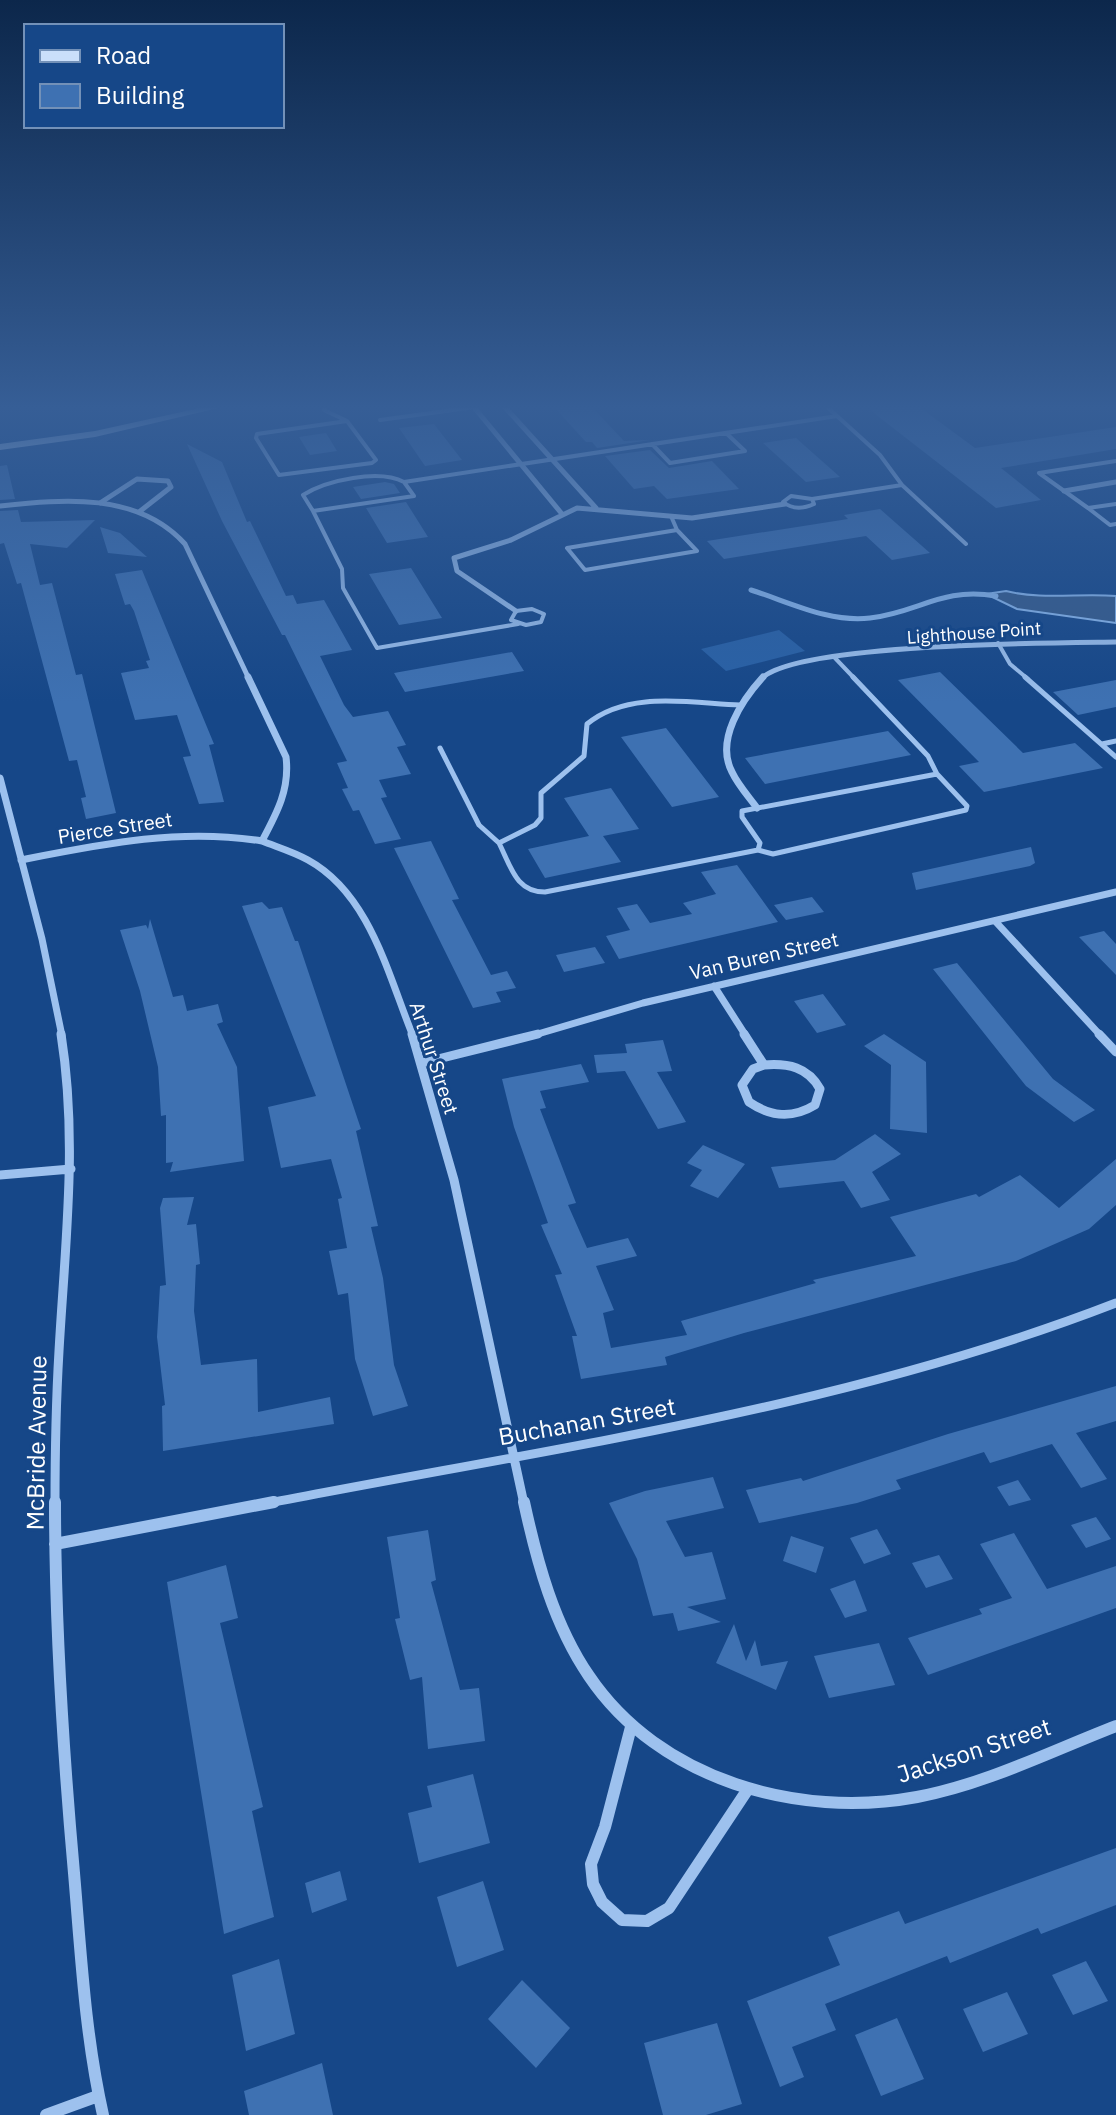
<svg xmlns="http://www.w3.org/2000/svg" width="1116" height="2115" font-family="'IBM Plex Sans',sans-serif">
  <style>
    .green { fill: #2961a6 }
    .water { fill: #365b8b; stroke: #8fbcf1; stroke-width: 2 }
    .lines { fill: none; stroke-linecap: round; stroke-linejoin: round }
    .stream { stroke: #8fbcf1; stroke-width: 5 }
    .building { fill: #3e71b2 }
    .lane-far1 { stroke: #9dc1ee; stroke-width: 4 }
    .lane { stroke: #9dc1ee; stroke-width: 5 }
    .street-far3 { stroke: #9dc1ee; stroke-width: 5 }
    .street-far2 { stroke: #9dc1ee; stroke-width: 7 }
    .street-far1 { stroke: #9dc1ee; stroke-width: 9 }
    .street { stroke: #9dc1ee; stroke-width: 12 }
    .secondary { fill: #cadffa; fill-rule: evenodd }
    .labels { text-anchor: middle; stroke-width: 6; stroke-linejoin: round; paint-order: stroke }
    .far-street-label { font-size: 18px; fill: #fff; stroke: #164788 }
    .street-label { font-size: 20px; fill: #fff; stroke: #164788 }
    .near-street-label { font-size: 24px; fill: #fff; stroke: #164788 }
  </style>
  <rect width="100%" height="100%" fill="#164788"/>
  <path class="green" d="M779 630 805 651 726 671 701 649Z"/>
  <path class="water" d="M1006 591C1041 600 1080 593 1116 596V623L1017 609 986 594Z"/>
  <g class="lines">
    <path class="stream" d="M751 590C789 602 830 623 870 618 920 612 941 587 996 596"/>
  </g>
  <path class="building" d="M553 406H591L624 441 650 440 597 448 592 442H586Z
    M897 406H918L975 448 1116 427V449L1001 468 1041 500 996 508 870 410Z
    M434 424 462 460 425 466 399 428Z
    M326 433 337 451 310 455 299 437Z
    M796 438 840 477 806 482 763 443Z
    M187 444 222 462 247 522 250 521 286 596 293 595 297 604 324 600 352 650 320 656 344 705 353 717 388 711 406 745 397 747 411 774 379 780 387 797 381 798 401 839 375 844 359 810 353 811 342 789 348 788 337 763 347 761 285 635H282L222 521Z
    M650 450 669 468 712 461 739 489 667 499 654 486 634 489 605 456Z
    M7 465 15 499 0 500V466Z
    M385 482 394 484 400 493 361 499 353 487Z
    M406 502 428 537 387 543 366 508Z
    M880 509 930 553 892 560 866 536 724 559 707 541 848 519 844 515Z
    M18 510 21 522 95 520 67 548 30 544 40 585 52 583 76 675 82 674 116 813 86 819 81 798 86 797 77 760 69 761 21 583 17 584 4 543 0 544V511Z
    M100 527 120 533 147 557 108 553Z
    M411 568 442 618 399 625 369 574Z
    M142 570 214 744 209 745 224 802 199 804 183 757 191 756 177 715 135 720 121 673 149 668 146 661 150 660 134 611 130 604 125 605 115 574Z
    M512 652 524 671 405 692 394 673Z
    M940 672 1023 753 1075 743 1103 768 984 792 959 766 979 762 898 680Z
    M1116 680V707L1078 715 1053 692Z
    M666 728 719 797 672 807 621 737Z
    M888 731 911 755 765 784 745 758Z
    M611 788 639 829 603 836 621 862 545 878 528 849 589 836 564 798Z
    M431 841 459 899 452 900 491 975 507 971 516 988 496 992 501 1002 473 1008 394 848Z
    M1031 847 1035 863 1030 866 916 890 912 873Z
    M737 865 778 922 619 959 606 936 630 930 617 908 637 904 650 923 692 914 683 903 716 894 701 872Z
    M812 897 824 912 786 920 774 905Z
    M262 902 269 909 282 907 295 941H298L361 1129 356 1131 378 1226 371 1227 383 1278 394 1365 408 1406 373 1416 355 1359 348 1293 338 1295 329 1251 347 1248 338 1199 342 1198 331 1159 281 1168 268 1107 316 1096 242 906Z
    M150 919 173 997 183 995 187 1011 218 1004 223 1022 217 1024 237 1067 244 1161 170 1172 173 1162 166 1163V1115L161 1116 158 1067 140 991 120 930 146 925 148 929Z
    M1104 931 1116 944V975L1079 937Z
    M595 947 605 963 564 972 556 955Z
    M957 963 1053 1079 1095 1110 1074 1122 1026 1086 933 969Z
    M823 994 846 1025 817 1033 794 1001Z
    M884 1034 926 1062 927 1133 890 1129 891 1065 864 1046Z
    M663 1040 672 1071 657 1072 686 1122 658 1129 625 1071 597 1073 594 1055 627 1053 625 1044Z
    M581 1064 589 1082 540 1091 546 1108 540 1109 576 1203 568 1205 587 1248 628 1238 637 1256 596 1266 614 1310 603 1313 611 1348 687 1335 681 1321 816 1283 813 1280 916 1256 890 1217 976 1194 979 1197 1020 1175 1059 1208 1116 1159V1205L1089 1229 1016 1261 744 1333 665 1357 667 1365 581 1379 572 1336H577L555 1275 562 1274 541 1225 548 1223 514 1127 502 1079Z
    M875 1134 901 1154 872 1172 890 1200 861 1208 844 1181 779 1188 771 1167 835 1160Z
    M703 1145 745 1164 718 1198 690 1186 702 1170 687 1163Z
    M194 1197 187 1225 196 1224 200 1264 196 1265 194 1311 201 1365 257 1359 258 1412 330 1397 334 1424 163 1451 162 1406 165 1405 157 1337 160 1286 166 1285 160 1208 163 1198Z
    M1116 1386V1421L1076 1433 1107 1479 1081 1488 1052 1444 990 1463 984 1452 896 1480 901 1489 857 1503 759 1523 746 1490 801 1478 803 1481 948 1434Z
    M713 1477 724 1508 666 1521 685 1557 712 1552 726 1599 687 1607 721 1622 678 1631 673 1613 653 1616 637 1559 609 1503 645 1491Z
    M1018 1480 1031 1500 1009 1506 997 1487Z
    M1096 1517 1111 1539 1086 1548 1071 1525Z
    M877 1529 891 1554 864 1564 850 1538Z
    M428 1530 436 1580 431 1582 460 1690 479 1688 485 1741 428 1749 422 1677 410 1680 395 1619 400 1618 387 1537Z
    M1014 1533 1047 1589 1116 1566V1608L928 1675 908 1638 982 1614 979 1609 1012 1598 980 1544Z
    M791 1536 824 1547 816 1573 783 1561Z
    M939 1555 953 1579 926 1588 912 1563Z
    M226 1565 238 1618 220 1623 263 1807 252 1811 274 1917 224 1934 167 1582Z
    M855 1580 867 1611 845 1618 830 1589Z
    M734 1624 746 1661 755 1640 761 1666 788 1661 776 1690 716 1663Z
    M879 1643 895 1685 829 1698 814 1656Z
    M473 1774 490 1843 419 1863 408 1813 432 1807 427 1786Z
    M1116 1848V1905L1041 1934 1038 1928 950 1963 947 1956 825 2004 836 2030 792 2047 804 2077 780 2087 747 2001 840 1965 828 1937 899 1911 905 1924Z
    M340 1871 347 1900 312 1913 305 1883Z
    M483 1881 504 1950 457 1967 437 1897Z
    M279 1959 295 2034 246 2051 232 1975Z
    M1086 1961 1108 2001 1073 2015 1052 1975Z
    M522 1980 570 2028 536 2068 488 2019Z
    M1007 1992 1028 2034 983 2052 963 2009Z
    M897 2018 924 2079 881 2096 855 2035Z
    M717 2023 742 2104 706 2115H663L644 2043Z
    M322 2063 333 2115H249L244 2091Z"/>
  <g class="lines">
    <path class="lane-far1" d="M325 406 324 410 347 421
      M380 420 482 406
      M347 421 376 460 372 463 279 475 256 438 257 434Z
      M652 444 670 463 745 451 726 433
      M1116 461 1039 473 1088 508 1116 504
      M902 485 966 544
      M791 496 812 499 814 504C803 509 793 510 783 502Z
      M812 499 902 485 880 455 826 406
      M1088 508 1110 525 1116 524
      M313 511 303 495C327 480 379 469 404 482
      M671 516 677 530
      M677 530 697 551 585 570 567 548Z
      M532 609 544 614 541 622 526 625 511 620 516 611Z
      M518 624 377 648 343 588 342 569 313 511 414 496 404 482 837 416
      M998 643 1010 664 1028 679
      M835 658 855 679"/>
    <path class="lane" d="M1025 677 1116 757
      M740 705C690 703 628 690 587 724L584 756 541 793V818L535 825 499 843C511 867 516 892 545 892L758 850 760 843 742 817V811L937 774 928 756 853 677
      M1102 744 1116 741
      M440 748 479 825 499 843
      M758 850 773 854 966 810 967 806 937 774"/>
    <path class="street-far3" d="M473 406 562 514
      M504 406 596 508
      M1064 491 1116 482
      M100 503 137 479 168 481 171 487 139 512
      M0 506C64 499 138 492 185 544L249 679
      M516 611 457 571 454 558 511 540 577 508 692 518 785 504
      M761 679C796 643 1055 643 1116 642"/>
    <path class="street-far2" d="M248 677 286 757C290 789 277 813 262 841 277 847 294 852 308 860 370 894 388 975 413 1036
      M0 778 42 939 62 1036
      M757 808C749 797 738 785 732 772 715 740 742 700 763 677
      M21 860C102 844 179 828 262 841
      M995 921 1101 1036
      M714 986 746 1036
      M531 1036 643 1003 1116 892"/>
    <path class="street-far1" d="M412 1034 454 1180 524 1504
      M744 1034 764 1065
      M1099 1034 1116 1052
      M422 1063 538 1034
      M764 1065C788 1063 808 1067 820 1089L815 1105C792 1119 771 1117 749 1102L742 1085 753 1069Z
      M0 1175 71 1169
      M55 1504C55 1453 56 1402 59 1351 65 1244 78 1141 61 1034
      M264 1504C550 1448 843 1409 1116 1303"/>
    <path class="street" d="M55 1502C55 1626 63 1750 74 1873 81 1954 85 2035 103 2115
      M524 1502C537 1562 554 1625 589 1676 659 1780 798 1819 917 1797 986 1784 1051 1751 1116 1726
      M55 1544 274 1502
      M631 1727 605 1827 591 1864 593 1884 602 1902 622 1920 647 1921 669 1908 748 1789
      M46 2115 98 2096"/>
    <path class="secondary" d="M209 406H227L95 437 0 450V444L95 431Z"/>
  </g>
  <linearGradient id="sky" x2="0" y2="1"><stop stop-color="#0c274b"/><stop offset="0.58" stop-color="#365e96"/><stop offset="1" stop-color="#365e96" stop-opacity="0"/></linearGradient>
  <rect width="1116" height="702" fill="url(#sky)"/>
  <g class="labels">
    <g class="far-street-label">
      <text transform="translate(974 633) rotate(-4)" y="6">Lighthouse Point</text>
    </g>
    <g class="street-label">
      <text transform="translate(115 828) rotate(-9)" y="7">Pierce Street</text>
      <text transform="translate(764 956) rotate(-13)" y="7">Van Buren Street</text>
      <text transform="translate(434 1058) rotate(72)" y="7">Arthur Street</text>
    </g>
    <g class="near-street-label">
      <text transform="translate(587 1422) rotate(-10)" y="8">Buchanan Street</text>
      <text transform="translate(37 1443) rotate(-89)" y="8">McBride Avenue</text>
      <text transform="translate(974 1751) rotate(-18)" y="8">Jackson Street</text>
    </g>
  </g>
  <rect x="24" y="24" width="260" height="104" fill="#164788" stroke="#7391b8" stroke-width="2"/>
  <rect x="40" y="50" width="40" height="12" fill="#cadffa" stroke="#7391b8" stroke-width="2"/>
  <text x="96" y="64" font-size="24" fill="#ffffff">Road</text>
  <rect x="40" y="84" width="40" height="24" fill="#3e71b2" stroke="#7391b8" stroke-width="2"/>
  <text x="96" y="104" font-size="24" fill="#ffffff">Building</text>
</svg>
